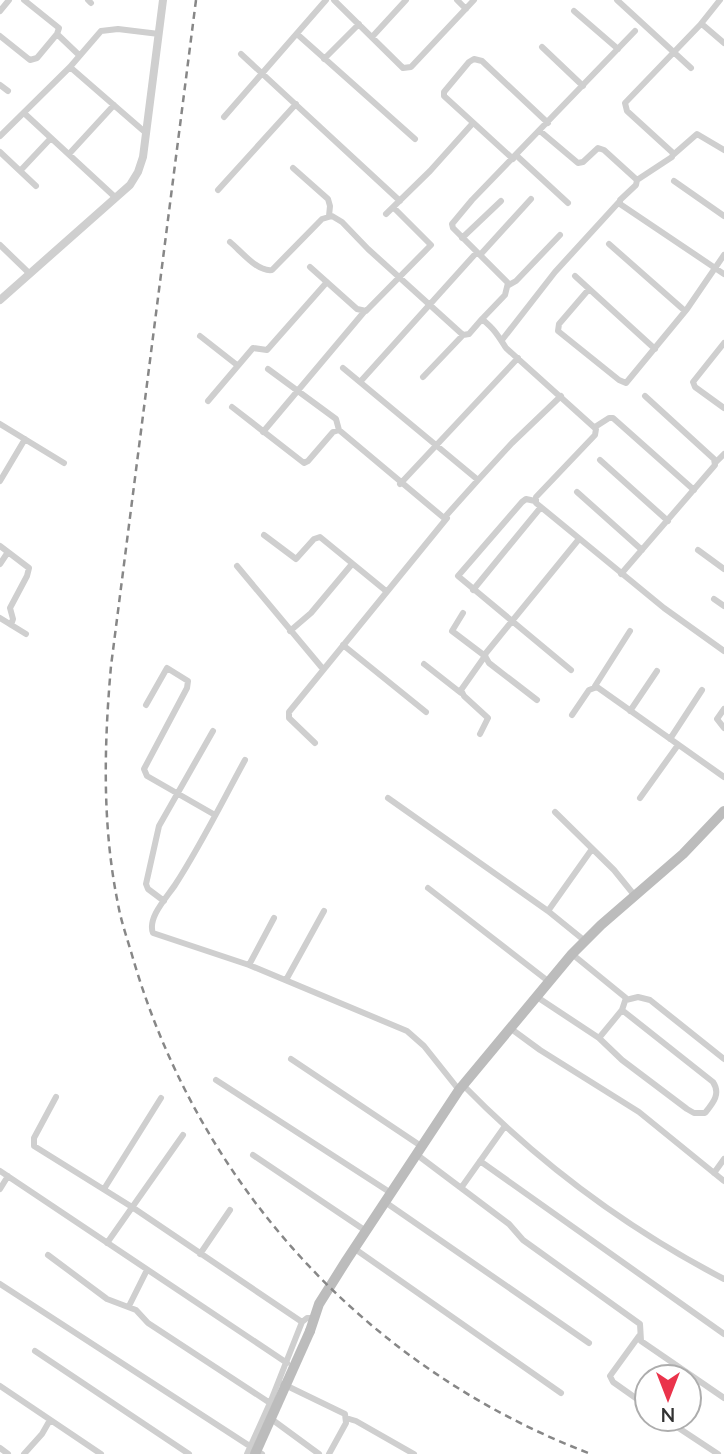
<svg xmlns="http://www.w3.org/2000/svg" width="724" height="1454" font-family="Lato,sans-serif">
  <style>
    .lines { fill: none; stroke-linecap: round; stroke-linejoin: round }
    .minor { stroke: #cfcfcf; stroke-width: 6 }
    .tertiary { stroke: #cfcfcf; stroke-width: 8 }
    .secondary { stroke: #bcbcbc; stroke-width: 10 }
    .rail { stroke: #878787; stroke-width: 2.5; stroke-dasharray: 7 5; stroke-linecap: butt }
    .secondary-bridge { stroke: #bcbcbc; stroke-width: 10 }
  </style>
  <rect width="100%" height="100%" fill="#fff"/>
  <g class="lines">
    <path class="minor" d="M24 0 59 28 57 34
      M88 0 91 3
      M334 0 403 68 411 67 474 0
      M457 0 466 9
      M617 0 691 68
      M0 11 9 0
      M574 11 618 49
      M700 25 720 0
      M297 34 415 139
      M0 36 30 60 37 58 57 34 79 55
      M372 37 406 0
      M542 47 583 86
      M241 54 400 201
      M324 59 359 24
      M70 67 146 133
      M0 85 8 91
      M24 113 116 198
      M224 117 326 0
      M540 131 578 163 583 162 598 148 604 150 637 180 636 185 620 200V204L724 274
      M0 136 70 67 101 31 118 29 159 34
      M0 152 36 186
      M69 154 114 105
      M673 155 697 134 724 150
      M517 156 568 203
      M513 159 444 96V92L469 62 474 59 482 61 548 123
      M293 168 328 199 330 206 329 216
      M20 171 51 138
      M637 180 672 157 673 153 627 111 625 103 700 25H703L724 43
      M674 181 724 216
      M218 190 296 104
      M386 214 430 171 473 123
      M462 238 501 201
      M230 242C241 251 257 272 272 270L322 219 332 216 342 222 368 249 463 335 469 334 482 319C495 330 497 334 506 348L596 429 595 435 536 497V503L664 608 724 651
      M609 244 685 311
      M0 245 29 273
      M480 255 531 199
      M310 267 357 309 366 311 431 245 393 207
      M575 276 655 349
      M509 285 516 281 560 235
      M589 289 559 324 558 331 619 380 626 383 687 309 724 255
      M482 319 505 295 508 283 453 228 452 224 472 200 635 31
      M200 336 237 365
      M502 340 555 272 619 202
      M724 343 693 382 695 387 724 408
      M343 368 478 480 512 443 561 396
      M268 369 336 419 339 430
      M423 377 463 335
      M360 382 477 252
      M208 401 253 348 267 350 327 282
      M232 407 304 463 308 461 333 432 339 430 444 518 478 480
      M0 424 64 463
      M595 427 609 418H613L694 490
      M263 432 364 312
      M600 460 668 521
      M716 462 724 454
      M0 481 25 439
      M400 484 518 358
      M577 492 642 550
      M535 501 526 499 522 502 458 576 571 670
      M264 535 296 559 314 539 320 537 386 591
      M0 546 29 568 27 576 10 608 13 619 11 625
      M698 550 724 569
      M0 564 8 552
      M237 566 323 669
      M621 574 715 465 714 459 645 396
      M473 590 541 507
      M714 599 724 606
      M463 613 452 631 485 656 461 690 464 696 488 718 480 734
      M0 618 26 634
      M290 631 311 613 352 564
      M343 645 426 712
      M424 664 461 693
      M595 686 630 631
      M537 700 489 663 485 656 486 653 579 539
      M146 705 167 668 188 681 187 688 144 769 147 776 215 815
      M724 709 717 719 724 728
      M630 711 657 671
      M572 715 589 690 597 687 724 777
      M670 739 702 690
      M315 743 289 718V712L447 518
      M245 760C222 802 201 845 175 885 167 897 147 918 153 933L249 965 407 1031 424 1046 459 1090
      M388 798 548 911 585 941
      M640 798 678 745
      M555 812 614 870 635 896
      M428 888 548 981
      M164 901 148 889 146 884 159 826 213 731
      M548 911 592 849
      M572 954 626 998 622 1010 599 1038
      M249 965 274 918
      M286 980 324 911
      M537 997 599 1038 622 1060 687 1109 694 1113H705C713 1103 721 1094 713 1082L622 1010
      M626 1000 638 997 650 1000 724 1059
      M510 1028 540 1050 639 1112 724 1181
      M291 1059 421 1146
      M216 1080 391 1193
      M463 1085C539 1163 628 1229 724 1279
      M56 1097 34 1138V1146L132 1207 302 1322
      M416 1154 509 1224 523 1240 640 1324 641 1341 724 1398
      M253 1155 366 1231
      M480 1161 724 1334
      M0 1171 287 1363
      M714 1173 724 1159
      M461 1188 505 1126
      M0 1189 8 1176
      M104 1189 161 1098
      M385 1202 589 1343
      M107 1243 183 1135
      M355 1249 561 1393
      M200 1254 230 1210
      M48 1255 107 1299 136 1310 148 1323 270 1403
      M0 1284 262 1454
      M129 1306 147 1270
      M639 1336 610 1376 613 1382 647 1406
      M35 1351 189 1454
      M283 1384 345 1414 346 1423 329 1454
      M0 1386 101 1454
      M270 1418 319 1454
      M346 1418 356 1421 414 1454
      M665 1419 718 1454
      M0 1448 8 1454
      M24 1454 42 1434 50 1420
      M247 1454 270 1403 302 1322 307 1318H314"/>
    <path class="tertiary" d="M0 300 130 185 138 172 143 157 163 0"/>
    <path class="secondary" d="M310 1331 319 1304 346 1261 459 1090 572 954 601 925 683 854 724 811"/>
    <path class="rail" d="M196 0 111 666C104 745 102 826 118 904 121 921 127 938 132 955 198 1185 367 1369 591 1454"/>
    <path class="secondary-bridge" d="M255 1454 310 1331"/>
  </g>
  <g transform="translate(668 1398) rotate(180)"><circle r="33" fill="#ffffff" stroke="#adadad" stroke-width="2"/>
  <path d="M0-5L12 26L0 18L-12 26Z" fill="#ea334b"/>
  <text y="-10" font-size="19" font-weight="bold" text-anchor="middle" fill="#323232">N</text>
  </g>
</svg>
